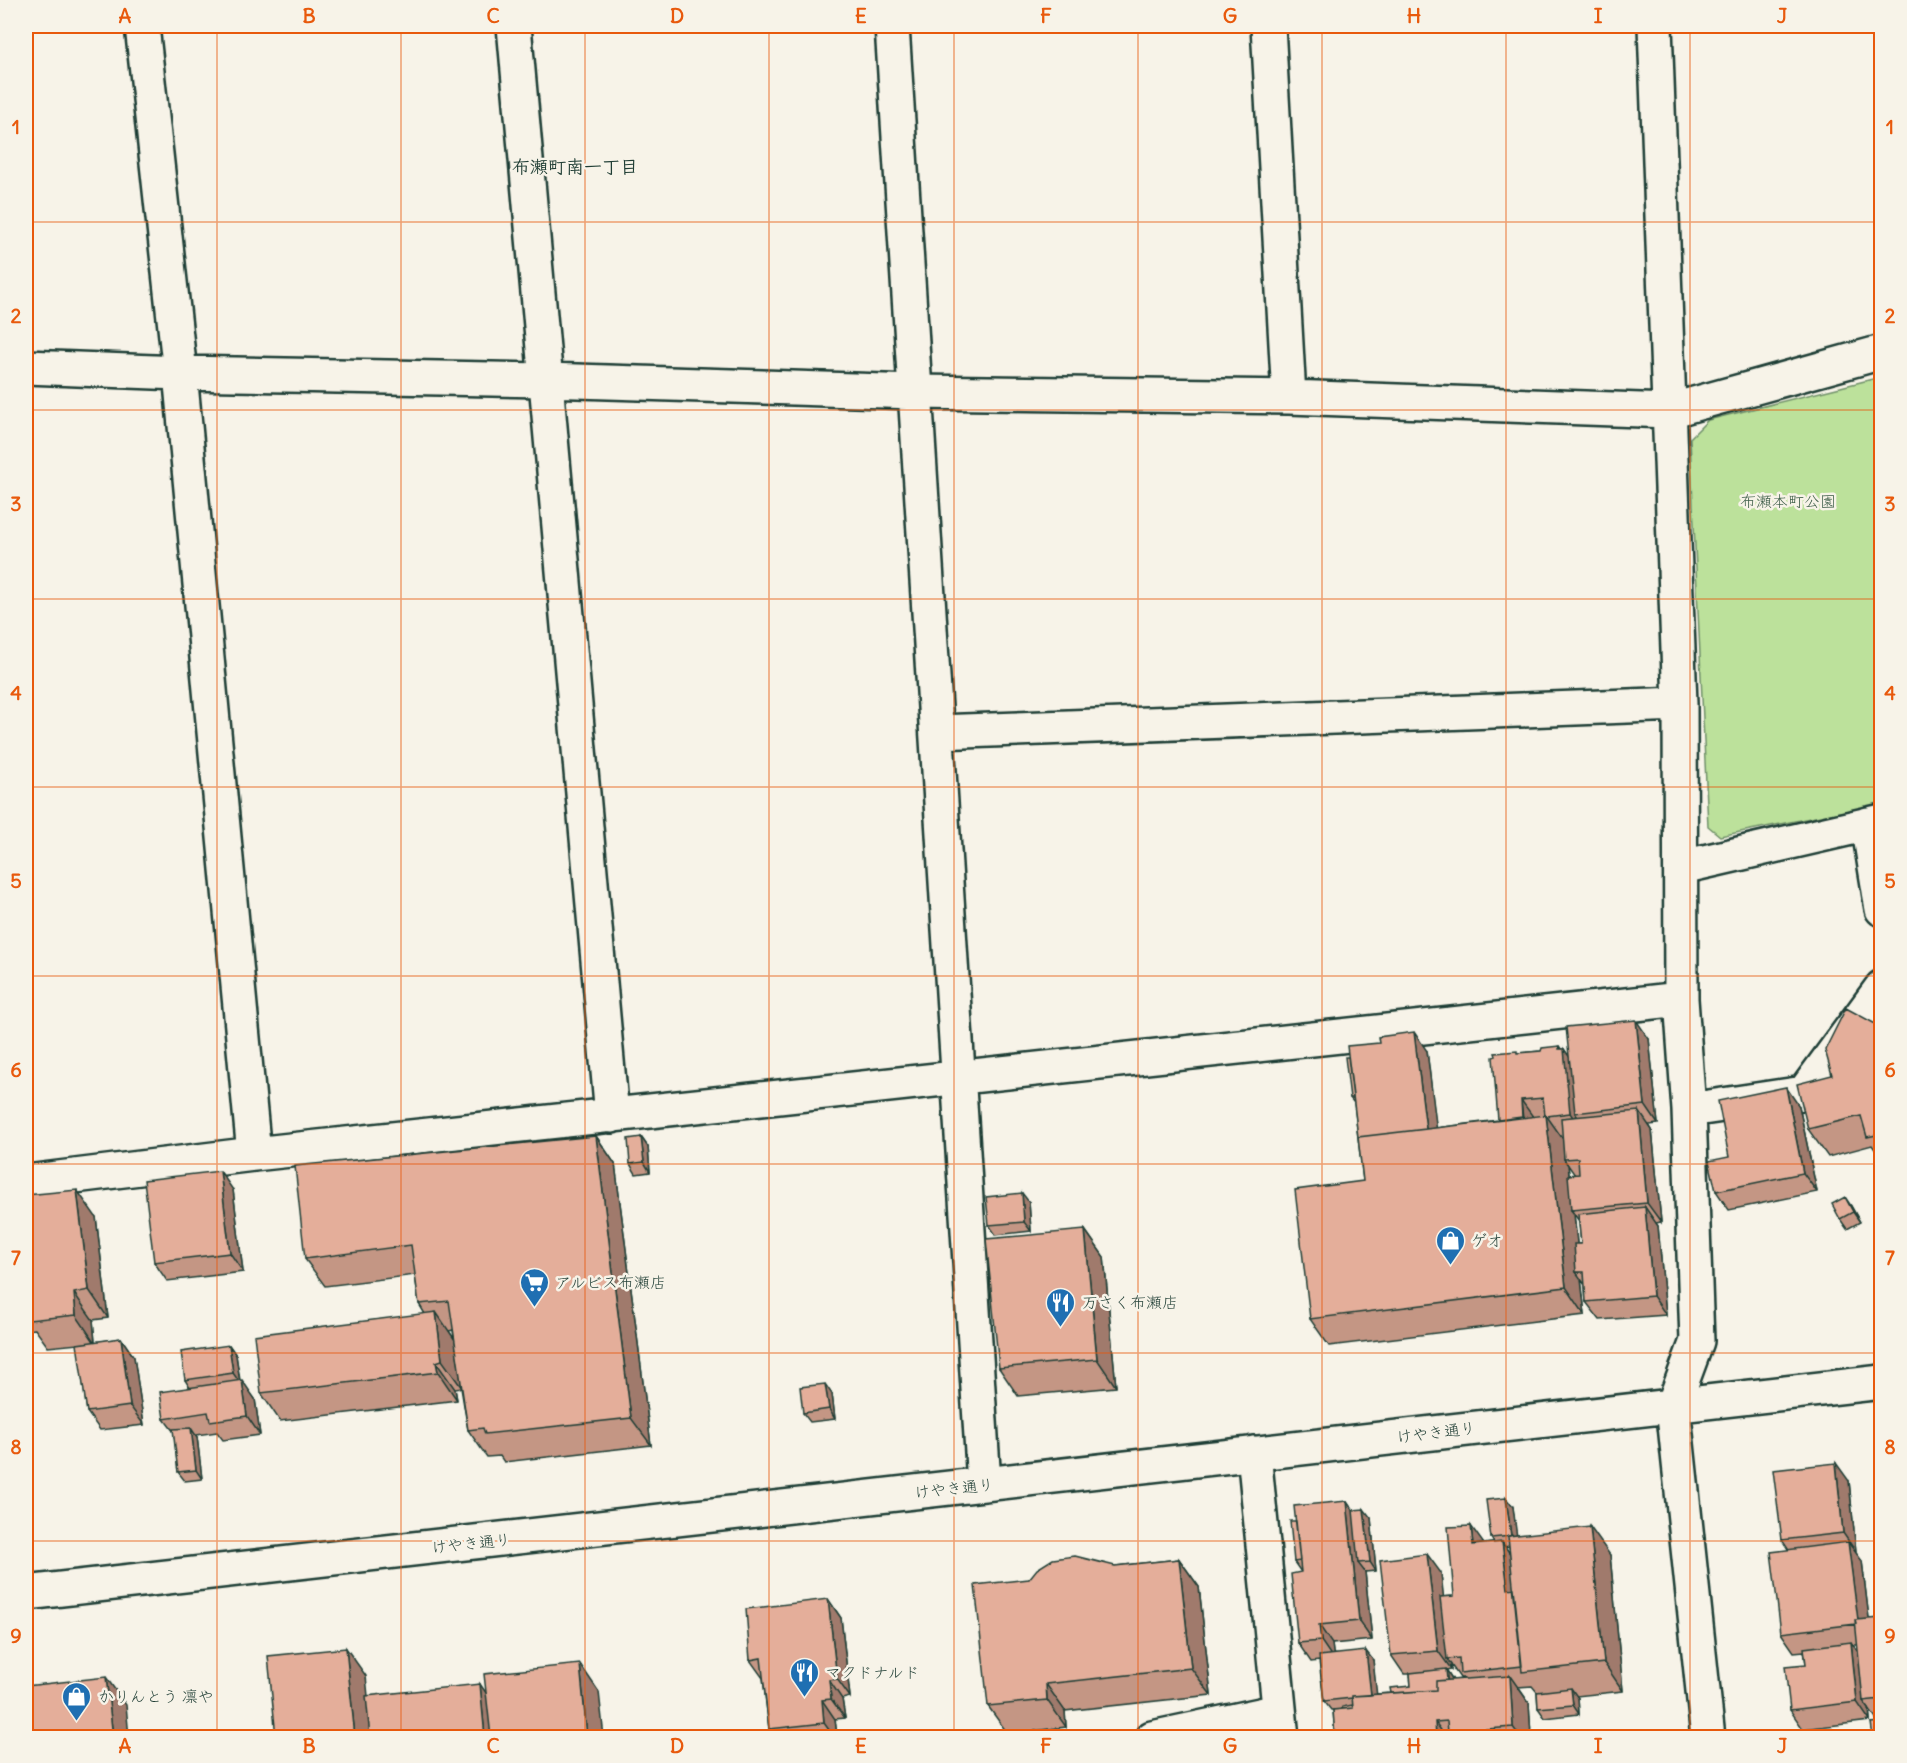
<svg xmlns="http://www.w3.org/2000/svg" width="1907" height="1763" font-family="Delius,'Klee One',sans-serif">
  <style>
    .green { fill: #bce19b; stroke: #6e8f68; stroke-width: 1.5 }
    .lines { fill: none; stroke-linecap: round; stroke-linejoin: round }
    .minor-casing { stroke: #1f3d34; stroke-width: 38 }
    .minor { stroke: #f7f3e8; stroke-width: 33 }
    .wall { fill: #c49684; stroke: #1f3d34; stroke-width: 1.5; fill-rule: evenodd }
    .shaded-wall { fill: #a07a6c; stroke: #1f3d34; stroke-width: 1.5 }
    .building { fill: #e4ae9a; stroke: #1f3d34; stroke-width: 1.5 }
    .grid { fill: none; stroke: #e8590c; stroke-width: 1.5; stroke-opacity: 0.55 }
    .labels { text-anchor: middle; stroke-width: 5; stroke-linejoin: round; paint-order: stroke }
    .park-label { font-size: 16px; fill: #3e5e49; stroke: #f7f3e8 }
    .poi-label { font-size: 16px; fill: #1f3d34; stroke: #f7f3e8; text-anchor: start }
    .street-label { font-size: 16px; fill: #1f3d34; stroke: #f7f3e8 }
    .neighbourhood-label { font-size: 18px; font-weight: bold; fill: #1f3d34; stroke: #f7f3e8 }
    .neatline { fill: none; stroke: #e8590c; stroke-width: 2 }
    .grid-label { font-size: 20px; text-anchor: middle; font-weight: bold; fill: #e8590c }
  </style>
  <rect width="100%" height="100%" fill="#f7f3e8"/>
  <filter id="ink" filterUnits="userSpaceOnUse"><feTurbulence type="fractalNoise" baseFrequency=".0167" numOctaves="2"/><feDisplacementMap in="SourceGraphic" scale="12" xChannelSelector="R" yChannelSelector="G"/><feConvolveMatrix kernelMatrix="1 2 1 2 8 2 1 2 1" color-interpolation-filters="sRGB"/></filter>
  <g filter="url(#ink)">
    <path class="green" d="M1881 377V804L1720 836 1708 826 1690 438 1708 420Z"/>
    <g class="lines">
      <defs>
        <path id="minor" d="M142 26 180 373 254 1154
          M514 26 612 1116
          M892 26 984 1484
          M1268 26 1289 397
          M1655 26 1680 704 1681 999 1689 1110 1697 1341 1673 1406 1708 1738
          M26 367 180 373 546 380 915 392 1289 397 1669 411 1882 352
          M937 732 1680 704
          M1868 824 1882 909
          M1682 867 1882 821
          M1689 1110 1804 1093 1882 987
          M26 1182 254 1154 1681 999
          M1254 1453 1282 1738
          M26 1593 1882 1382
          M1152 1738 1279 1711"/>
      </defs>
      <use href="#minor" class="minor-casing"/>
      <use href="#minor" class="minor"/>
    </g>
    <path class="wall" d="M1881 1027V1158L1872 1145 1828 1157 1808 1129Z
      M1649 1039 1658 1124 1649 1125 1652 1130 1661 1222 1656 1223 1658 1226 1666 1315 1600 1320 1586 1302 1585 1285 1581 1279 1585 1315 1329 1346 1310 1319 1363 1181 1354 1103 1350 1098 1427 1051 1436 1128 1498 1120 1518 1053 1541 1051 1559 1046 1561 1049H1564L1569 1057ZM1568 1165 1575 1175H1569ZM1574 1214 1579 1221 1581 1244H1577Z
      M1799 1106 1817 1192 1729 1210 1716 1191 1729 1157Z
      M596 1136 615 1164 651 1445 504 1462 500 1456 487 1457 468 1430 461 1388 455 1389 457 1400 280 1421 261 1393 425 1314 419 1304 415 1275 325 1286 305 1259ZM453 1330 454 1339 449 1331Z
      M641 1137 648 1147 650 1172 636 1174 630 1164Z
      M233 1190 243 1272 167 1281 154 1262Z
      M26 1195 96 1217 108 1318 93 1320 95 1342 121 1338 134 1357 144 1425 100 1430 87 1412 78 1344 48 1347 35 1329 26 1330Z
      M1029 1202 1031 1231 996 1235 989 1225Z
      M1851 1206 1860 1222 1847 1229 1840 1219Z
      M1085 1230 1104 1257 1116 1387 1018 1396 999 1368Z
      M229 1345 236 1355 240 1380 255 1399 260 1435 223 1440 217 1432 196 1435 197 1437 202 1479 185 1481 178 1472 174 1432 164 1419 190 1388 185 1380Z
      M832 1394 835 1419 810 1422 803 1413Z
      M1849 1481 1856 1552H1855L1862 1561 1869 1619 1881 1618V1737L1878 1722 1869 1709 1870 1721 1803 1729 1790 1710 1806 1664 1804 1651 1794 1652 1781 1633 1788 1549 1782 1540ZM1853 1645H1858L1859 1653Z
      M1347 1501 1353 1510 1371 1518 1376 1571 1365 1572 1372 1640 1332 1644 1333 1654 1373 1660 1376 1694 1391 1693 1411 1686 1410 1674H1404L1391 1655 1441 1573 1443 1597 1454 1596 1484 1544 1494 1543 1491 1538 1513 1507 1516 1535 1610 1555 1623 1691 1576 1696 1578 1698 1579 1714 1545 1718 1538 1708 1537 1692 1532 1686 1518 1687 1529 1703 1531 1737H1335L1333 1710H1331L1324 1701 1319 1661 1311 1662 1298 1643 1301 1572 1294 1562 1296 1521ZM1509 1546 1510 1554 1505 1547ZM1451 1665 1460 1678H1464L1465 1679 1453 1680 1446 1670 1451 1669Z
      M1179 1559 1199 1587 1211 1695 1065 1711 1066 1727 1008 1734 988 1706 1029 1579 1115 1566Z
      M828 1599 841 1618 850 1697 842 1699 845 1718 835 1719 837 1737H774L769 1729 763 1678 750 1660Z"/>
    <path class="shaded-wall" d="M1636 1020 1649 1039 1658 1124 1645 1105Z
      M1414 1032 1427 1051 1439 1148 1426 1129Z
      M1559 1046 1564 1054V1049L1577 1068 1575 1113 1582 1123 1583 1132 1570 1113Z
      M1786 1087 1799 1106 1817 1192 1803 1173Z
      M1521 1100 1534 1118 1523 1119Z
      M1639 1111 1652 1130 1661 1222 1647 1203Z
      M1546 1115 1565 1142 1564 1159 1568 1165 1573 1210H1571L1574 1214 1580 1272H1576L1581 1279 1585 1315 1566 1287Z
      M596 1136 615 1164 651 1445 631 1418Z
      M641 1137 648 1147 650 1172 644 1162Z
      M220 1171 233 1190 243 1272 230 1253Z
      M77 1190 96 1217 108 1318 89 1290Z
      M1022 1193 1029 1202 1031 1231 1024 1222Z
      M1845 1197 1851 1206 1860 1222 1853 1212Z
      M1645 1207 1658 1226 1666 1315 1653 1296Z
      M1085 1230 1104 1257 1116 1387 1097 1359Z
      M74 1293 93 1320 95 1343 76 1315Z
      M436 1312 455 1340 462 1388 442 1360Z
      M121 1338 134 1357 144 1425 130 1406Z
      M229 1345 236 1355 240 1383 233 1373Z
      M436 1362 455 1389 457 1400 438 1372Z
      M242 1380 255 1399 260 1435 247 1416Z
      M825 1384 832 1394 835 1419 829 1409Z
      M191 1428 197 1437 202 1479 196 1470Z
      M1836 1463 1849 1481 1856 1552 1843 1533Z
      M1506 1498 1513 1507 1518 1545 1511 1536Z
      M1347 1501 1360 1520 1358 1563 1365 1572 1372 1640 1359 1621Z
      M1364 1509 1371 1518 1376 1571 1370 1562Z
      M1471 1526 1484 1544 1473 1545Z
      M1590 1527 1610 1555 1623 1691 1604 1663Z
      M1502 1542 1515 1561 1523 1666 1508 1589Z
      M1848 1542 1862 1561 1872 1643 1858 1624Z
      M1427 1554 1441 1573 1450 1659H1447L1451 1665V1669L1438 1651Z
      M1179 1559 1199 1587 1211 1695 1191 1668Z
      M828 1599 841 1618 850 1697 837 1679Z
      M1319 1625 1332 1644 1334 1660 1321 1641Z
      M1851 1642 1864 1661 1863 1701 1869 1709 1870 1721 1857 1702Z
      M346 1648 366 1676 372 1737H355Z
      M1366 1651 1373 1660 1378 1706 1371 1696Z
      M580 1664 599 1692 604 1737H587Z
      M1446 1669 1452 1679 1455 1705 1449 1696Z
      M1510 1676 1529 1703 1531 1737H1520L1513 1727Z
      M106 1677 126 1705 129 1737H113Z
      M829 1680 842 1699 845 1718 831 1699Z
      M480 1684 493 1703 497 1737H485Z
      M1046 1684 1065 1711 1066 1727 1047 1700Z
      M1571 1688 1578 1698 1579 1714 1573 1705Z
      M822 1700 835 1719 837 1737H834L824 1723Z
      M1435 1722 1446 1737H1436Z"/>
    <path class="building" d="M1881 856V873L1878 857Z
      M1846 1008 1881 1027V1134L1867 1137 1861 1116 1808 1129 1797 1084 1832 1075 1825 1050Z
      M1636 1020 1645 1105 1575 1113 1566 1027Z
      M1414 1032 1426 1129 1358 1137 1347 1046 1379 1043 1378 1037Z
      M1559 1046V1049H1564L1570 1113 1547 1116 1545 1115 1543 1098 1521 1100 1522 1117 1498 1120 1493 1057 1496 1056 1495 1053 1517 1051V1053L1541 1051 1542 1048Z
      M1345 1057H1348L1353 1098H1350Z
      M1786 1087 1803 1173 1716 1191 1709 1161 1729 1157 1718 1101Z
      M1639 1111 1647 1203 1571 1210 1568 1175 1579 1174 1578 1158 1564 1159 1561 1118Z
      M1546 1115 1566 1287 1310 1319 1295 1190 1363 1181 1358 1137Z
      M596 1136 631 1418 485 1434 483 1428 468 1430 449 1301 419 1304 411 1245 305 1259 295 1166Z
      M641 1137 644 1162 630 1164 628 1139Z
      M220 1171 230 1253 154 1262 144 1180Z
      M77 1190 89 1290 74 1293 76 1315 29 1320 27 1300 26 1301V1195Z
      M1022 1193 1024 1222 989 1225 986 1197Z
      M1845 1197 1853 1212 1840 1219 1832 1204Z
      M1645 1207 1653 1296 1586 1302 1584 1272H1576L1574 1244H1581L1578 1214Z
      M1085 1230 1097 1359 999 1368 986 1239Z
      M436 1312 442 1360 436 1362 438 1372 261 1393 254 1335Z
      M121 1338 130 1406 87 1412 77 1344Z
      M229 1345 233 1373 185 1380 181 1352Z
      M242 1380 247 1416 210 1421 208 1412 164 1419 160 1392Z
      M825 1384 829 1409 803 1413 800 1387Z
      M191 1428 196 1470 178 1472 173 1429Z
      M1836 1463 1843 1533 1782 1540 1773 1470Z
      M1506 1498 1511 1536 1491 1538 1486 1500Z
      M1347 1501 1359 1621 1319 1625 1321 1641 1298 1643 1291 1574 1301 1572 1294 1506Z
      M1364 1509 1370 1562 1358 1563 1353 1510Z
      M1290 1521H1296L1300 1561 1294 1562Z
      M1471 1526 1473 1545 1502 1542 1508 1589 1514 1588 1522 1666 1460 1673 1459 1658 1447 1659 1440 1597 1454 1596 1448 1527Z
      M1590 1527 1604 1663 1522 1672 1508 1536Z
      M1848 1542 1858 1620H1855L1856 1624 1781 1633 1771 1552Z
      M1427 1554 1438 1651 1391 1655 1380 1560Z
      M1075 1556 1115 1566 1179 1559 1191 1668 1046 1684 1047 1700 988 1706 975 1585 1029 1579 1037 1569 1053 1559Z
      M828 1599 837 1679 829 1680 831 1699 822 1700 824 1723 769 1729 761 1658 750 1660 746 1609Z
      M1881 1618V1699L1863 1701 1855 1620Z
      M1851 1642 1857 1702 1790 1710 1785 1666 1806 1664 1804 1648Z
      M346 1648 355 1737H276L268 1656Z
      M1366 1651 1371 1695 1352 1696V1698L1324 1701 1319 1656Z
      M580 1664 587 1737H491L484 1674Z
      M1446 1669 1447 1680 1436 1681V1690L1391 1693 1390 1688 1411 1686 1410 1673Z
      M1510 1676 1513 1727 1448 1732 1447 1721 1435 1722 1436 1737H1335L1333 1710 1353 1708 1352 1696 1436 1690V1681Z
      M106 1677 113 1737H26V1686Z
      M480 1684 485 1737H370L366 1696Z
      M1571 1688 1573 1705 1538 1708 1537 1692Z
      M1352 1705 1353 1708 1342 1709V1707Z
      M1881 1722V1737H1873L1871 1723Z
      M805 1736V1737H788Z"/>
  </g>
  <path class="grid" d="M217 26V1738M401 26V1738M585 26V1738M769 26V1738M954 26V1738M1138 26V1738M1322 26V1738M1506 26V1738M1690 26V1738M26 222H1882M26 410H1882M26 599H1882M26 787H1882M26 976H1882M26 1164H1882M26 1353H1882M26 1541H1882"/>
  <defs>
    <symbol id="shop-pin" viewBox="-11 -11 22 30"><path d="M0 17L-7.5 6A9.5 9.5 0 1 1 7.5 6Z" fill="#1f6fb2" stroke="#f7f3e8"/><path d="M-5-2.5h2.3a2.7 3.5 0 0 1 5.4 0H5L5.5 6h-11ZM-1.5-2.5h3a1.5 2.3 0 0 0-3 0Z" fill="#fff"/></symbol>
    <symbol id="supermarket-pin" viewBox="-11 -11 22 30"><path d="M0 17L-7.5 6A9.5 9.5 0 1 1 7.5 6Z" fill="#1f6fb2" stroke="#f7f3e8"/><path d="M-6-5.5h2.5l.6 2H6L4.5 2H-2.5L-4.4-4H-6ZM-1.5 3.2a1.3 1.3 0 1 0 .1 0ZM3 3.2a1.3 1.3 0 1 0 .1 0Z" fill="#fff"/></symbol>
    <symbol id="restaurant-pin" viewBox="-11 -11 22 30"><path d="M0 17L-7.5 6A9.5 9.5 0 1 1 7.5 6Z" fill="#1f6fb2" stroke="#f7f3e8"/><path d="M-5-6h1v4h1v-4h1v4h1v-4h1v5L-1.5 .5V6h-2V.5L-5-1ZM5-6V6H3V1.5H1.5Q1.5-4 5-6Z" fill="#fff"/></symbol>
  </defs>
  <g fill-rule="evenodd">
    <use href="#shop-pin" x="1434" y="1224" width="33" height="45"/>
    <use href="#supermarket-pin" x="518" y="1266" width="33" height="45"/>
    <use href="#restaurant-pin" x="1044" y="1286" width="33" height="45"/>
    <use href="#restaurant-pin" x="788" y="1656" width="33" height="45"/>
    <use href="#shop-pin" x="60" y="1680" width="33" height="45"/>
  </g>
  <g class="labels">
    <g class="park-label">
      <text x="1788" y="507">布瀬本町公園</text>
    </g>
    <g class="poi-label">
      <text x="1471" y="1246">ゲオ</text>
      <text x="555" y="1288">アルビス布瀬店</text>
      <text x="1082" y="1308">万さく布瀬店</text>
      <text x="825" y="1678">マクドナルド</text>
      <text x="98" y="1702">かりんとう 凛や</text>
    </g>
    <g class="street-label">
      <text transform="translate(1436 1432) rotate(-7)" y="6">けやき通り</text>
      <text transform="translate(954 1488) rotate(-6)" y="6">けやき通り</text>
      <text transform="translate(471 1543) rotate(-6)" y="6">けやき通り</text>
    </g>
    <g class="neighbourhood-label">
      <text x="575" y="173">布瀬町南一丁目</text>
    </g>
  </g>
  <rect width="1907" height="1763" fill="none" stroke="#f7f3e8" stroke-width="66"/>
  <rect x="33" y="33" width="1841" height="1697" class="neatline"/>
  <g class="grid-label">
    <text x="125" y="23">A</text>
    <text x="309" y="23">B</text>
    <text x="493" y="23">C</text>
    <text x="677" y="23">D</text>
    <text x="861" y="23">E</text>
    <text x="1046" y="23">F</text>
    <text x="1230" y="23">G</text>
    <text x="1414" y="23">H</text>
    <text x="1598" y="23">I</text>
    <text x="1782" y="23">J</text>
    <text x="16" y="134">1</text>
    <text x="1890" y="134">1</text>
    <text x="16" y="323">2</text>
    <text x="1890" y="323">2</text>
    <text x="16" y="511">3</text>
    <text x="1890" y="511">3</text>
    <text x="16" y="700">4</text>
    <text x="1890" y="700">4</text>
    <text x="16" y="888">5</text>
    <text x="1890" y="888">5</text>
    <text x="16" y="1077">6</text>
    <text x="1890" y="1077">6</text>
    <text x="16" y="1265">7</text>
    <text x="1890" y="1265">7</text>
    <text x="16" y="1454">8</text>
    <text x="1890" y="1454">8</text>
    <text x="16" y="1643">9</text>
    <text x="1890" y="1643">9</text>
    <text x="125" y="1753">A</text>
    <text x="309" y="1753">B</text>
    <text x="493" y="1753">C</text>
    <text x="677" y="1753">D</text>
    <text x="861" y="1753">E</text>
    <text x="1046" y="1753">F</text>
    <text x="1230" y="1753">G</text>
    <text x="1414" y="1753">H</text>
    <text x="1598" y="1753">I</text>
    <text x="1782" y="1753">J</text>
  </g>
</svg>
